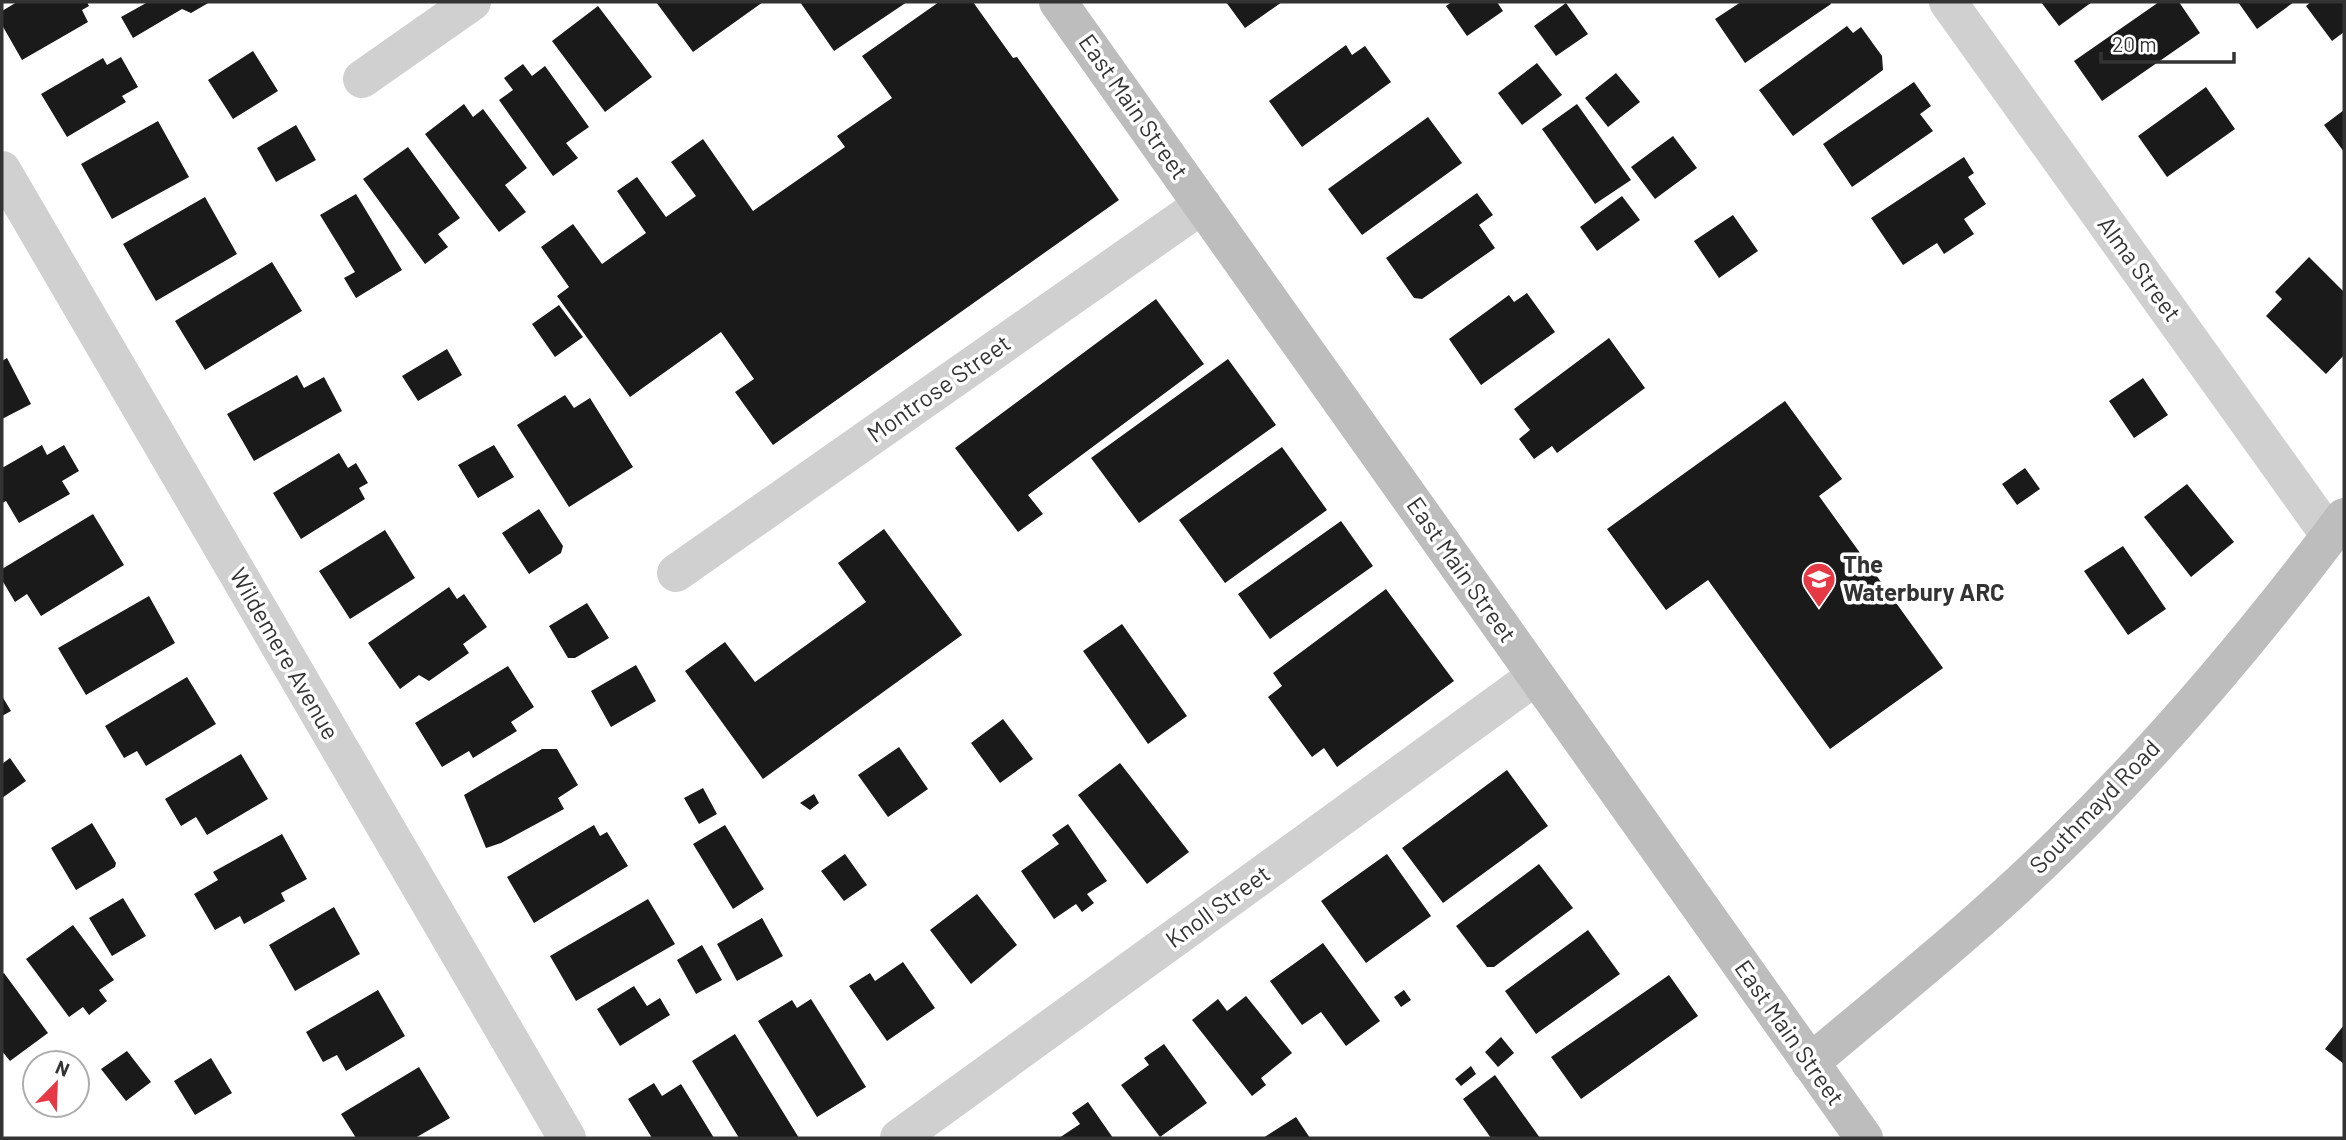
<svg xmlns="http://www.w3.org/2000/svg" width="2346" height="1140" font-family="Barlow,sans-serif">
  <style>
    .building { fill: #1a1a1a }
    .lines { fill: none; stroke-linecap: round; stroke-linejoin: round }
    .minor { stroke: #d0d0d0; stroke-width: 38 }
    .secondary { stroke: #bdbdbd; stroke-width: 38 }
    .labels { text-anchor: middle; stroke-width: 7; stroke-linejoin: round; paint-order: stroke }
    .street-label { font-size: 24px; fill: #333; stroke: #fff }
    .poi-label { font-size: 24px; font-weight: bold; fill: #333; stroke: #fff; text-anchor: start }
  </style>
  <rect width="100%" height="100%" fill="#fff"/>
  <path class="building" d="M17 2H87L89 6 82 10 88 22 22 60 2 25V11Z
    M148 2H210L191 13 182 9 133 38 121 17Z
    M656 2H763L693 52Z
    M800 2H907L834 51Z
    M939 2H973L1013 58 1017 57 1119 200 773 445 735 392 754 379 721 332 630 397 557 296 569 287 541 247 573 224 602 264 646 233 617 191 637 177 666 217 696 196 671 162 703 139 753 211 845 147 837 136 892 98 862 56Z
    M1226 2H1282L1245 28Z
    M1452 2H1497L1503 11 1467 36 1446 6Z
    M1741 2H1830L1831 4 1745 63 1715 19Z
    M2041 2H2092L2059 26Z
    M2159 2H2179L2200 33 2102 101 2074 61Z
    M2238 2H2294L2257 29Z
    M2311 2H2344V32L2332 41 2306 6Z
    M1566 3 1588 34 1556 56 1534 26Z
    M598 6 652 77 605 112 552 41Z
    M1847 26 1853 33 1861 27 1882 56 1883 70 1793 136 1759 90Z
    M1346 45 1352 55 1365 46 1391 82 1302 147 1269 101Z
    M253 51 278 91 233 119 208 80Z
    M121 57 138 87 122 96 126 102 67 137 41 94 103 58 107 65Z
    M1537 63 1562 95 1522 125 1498 93Z
    M523 64 532 76 545 66 589 127 566 143 578 158 553 176 499 100 513 90 504 78Z
    M1616 73 1640 102 1608 127 1585 98Z
    M1914 82 1931 106 1920 114 1933 131 1852 187 1823 144Z
    M2206 87 2235 129 2167 177 2138 136Z
    M464 104 473 117 483 109 527 168 505 185 526 212 499 232 425 134Z
    M1577 104 1631 180 1595 204 1542 129Z
    M2344 110V152L2324 125Z
    M1428 117 1462 163 1362 235 1328 189Z
    M158 121 189 177 112 219 81 164Z
    M296 125 316 160 276 182 257 148Z
    M1673 136 1697 168 1655 199 1631 167Z
    M408 147 460 218 438 234 448 247 425 264 363 179Z
    M1964 157 1974 173 1968 177 1986 204 1964 219 1974 234 1944 254 1937 243 1903 265 1871 218Z
    M1477 193 1493 215 1479 225 1495 248 1422 299 1414 298 1386 258Z
    M356 194 402 270 356 298 344 278 355 272 320 215Z
    M1622 196 1640 220 1597 251 1580 227Z
    M205 197 237 254 156 301 123 244Z
    M1733 215 1758 251 1719 278 1694 241Z
    M2309 257 2344 292V355L2326 374 2266 316 2282 299 2275 292Z
    M272 262 302 311 205 370 175 321Z
    M1527 293 1555 332 1481 385 1449 339 1509 295 1514 302Z
    M1156 299 1204 364 1028 495 1043 514 1018 532 955 448Z
    M559 305 583 337 555 357 532 324Z
    M1609 338 1645 388 1557 453 1552 446 1534 459 1519 439 1530 430 1514 409Z
    M447 349 462 375 418 401 402 376Z
    M7 358 31 404 2 419V361Z
    M1228 359 1276 425 1139 523 1091 458Z
    M297 375 304 388 324 377 342 411 254 461 227 414Z
    M2143 378 2168 415 2134 438 2109 401Z
    M565 395 574 408 590 398 633 467 569 507 517 425Z
    M1785 401 1842 479 1819 496 1943 668 1830 749 1708 580 1666 610 1607 529Z
    M42 445 47 455 64 445 79 471 62 481 70 494 19 523 6 501 2 503V468Z
    M494 445 514 477 478 498 458 465Z
    M1282 447 1327 510 1225 583 1179 520Z
    M339 453 348 468 356 463 368 483 359 488 365 499 301 539 273 493Z
    M2025 468 2040 489 2017 505 2002 484Z
    M2187 484 2234 542 2191 577 2144 517Z
    M539 509 563 546 561 553 529 574 502 533Z
    M93 514 124 565 41 616 27 594 15 602 2 580V569Z
    M1341 521 1373 566 1270 639 1238 594Z
    M884 529 962 635 763 779 685 671 725 642 755 682 866 602 838 563Z
    M385 530 415 578 350 619 319 571Z
    M2123 546 2166 609 2128 635 2084 571Z
    M449 587 457 599 464 594 487 627 463 644 469 653 429 681 419 675 400 689 368 643Z
    M1386 589 1454 681 1337 767 1324 748 1312 757 1268 697 1282 686 1273 673Z
    M149 596 175 643 86 695 58 648Z
    M587 603 609 638 575 658H568L549 626Z
    M1122 624 1187 716 1148 744 1083 651Z
    M636 665 656 701 611 727 591 691Z
    M508 666 534 707 511 722 517 731 473 758 469 751 442 767 415 723Z
    M187 677 216 724 146 766 137 751 124 758 105 726Z
    M2 696 11 711 2 716Z
    M1003 719 1033 759 1000 783 971 743Z
    M899 747 928 789 888 817 858 775Z
    M542 749H557L578 785 558 798 564 809 501 843 486 848 464 795Z
    M241 754 268 799 207 835 196 817 181 826 165 799Z
    M10 758 26 781 2 798V764Z
    M1120 763 1189 852 1147 884 1078 795Z
    M1507 770 1548 826 1443 903 1402 848Z
    M703 788 717 814 699 824 684 798Z
    M814 794 819 803 810 810 800 803Z
    M92 823 116 863 115 867 76 890 51 848Z
    M1068 824 1107 881 1087 894 1094 903 1082 912 1076 904 1054 919 1021 871 1059 844 1052 835Z
    M594 825 600 836 607 832 628 866 534 923 507 877Z
    M725 825 764 889 733 909 693 844Z
    M282 834 307 879 281 893 285 901 244 924 240 916 215 930 194 894 218 880 213 872Z
    M845 854 867 885 844 901 821 871Z
    M1387 854 1431 916 1366 963 1321 901Z
    M1539 864 1573 908 1494 967H1487L1456 926Z
    M977 894 1017 945 971 984 930 930Z
    M123 898 146 936 112 956 89 918Z
    M648 899 675 944 576 1001 550 956Z
    M334 907 360 954 295 991 269 945Z
    M762 918 783 956 737 981 717 944Z
    M73 925 114 980 99 990 107 1001 89 1015 83 1007 69 1017 26 959Z
    M1588 930 1620 974 1536 1034 1505 991Z
    M1323 943 1380 1021 1346 1046 1321 1012 1302 1025 1270 981Z
    M702 945 722 980 696 994 677 960Z
    M903 962 935 1008 887 1041 849 986 870 973 875 981Z
    M4 973 48 1033 10 1061 2 1051V974Z
    M1669 975 1698 1016 1581 1099 1551 1057Z
    M634 986 647 1006 660 998 670 1015 620 1046 597 1009Z
    M378 990 405 1036 346 1071 337 1055 323 1062 306 1032Z
    M1404 990 1411 1000 1401 1007 1394 997Z
    M1246 996 1292 1053 1261 1078 1266 1085 1252 1096 1192 1020 1218 999 1227 1011Z
    M811 999 866 1087 817 1117 758 1021 792 1000 797 1008Z
    M2344 1025V1064L2325 1049Z
    M735 1034 799 1138H739L692 1061Z
    M1501 1037 1514 1053 1498 1067 1485 1052Z
    M1164 1044 1207 1103 1160 1137 1121 1085 1149 1065 1144 1058Z
    M127 1051 151 1082 126 1101 101 1069Z
    M211 1058 232 1093 195 1115 174 1081Z
    M1471 1066 1476 1074 1461 1086 1455 1079Z
    M419 1067 450 1118 415 1138H356L341 1114Z
    M1495 1075 1540 1138H1491L1463 1099Z
    M654 1083 662 1096 681 1084 714 1138H652L628 1099Z
    M1088 1102 1113 1138H1059L1080 1124 1072 1113Z
    M1296 1117 1310 1138H1263Z"/>
  <g class="lines">
    <path class="minor" d="M1948 2 2330 536
      M362 79 472 2
      M2 170 567 1138
      M676 573 1202 205
      M899 1138 1536 676"/>
    <path class="secondary" d="M1058 2 1864 1138
      M1810 1063C1894 992 1981 923 2059 846 2163 745 2257 633 2344 517"/>
  </g>
  <defs>
    <symbol id="school-pin" viewBox="-11 -11 22 30"><path d="M0 17L-7.5 6A9.5 9.5 0 1 1 7.5 6Z" fill="#e63946" stroke="#fff"/><path d="M0-5L7-2L0 1L-7-2ZM-4 1L0 2.5L4 1V4Q0 6-4 4Z" fill="#fff"/></symbol>
  </defs>
  <g fill-rule="evenodd">
    <use href="#school-pin" x="1800" y="560" width="38" height="52"/>
  </g>
  <g class="labels">
    <g class="street-label">
      <text transform="translate(1133 107) rotate(55)" y="8">East Main Street</text>
      <text transform="translate(2139 269) rotate(54)" y="8">Alma Street</text>
      <text transform="translate(939 389) rotate(-35)" y="8">Montrose Street</text>
      <text transform="translate(1461 570) rotate(55)" y="8">East Main Street</text>
      <text transform="translate(284 654) rotate(60)" y="8">Wildemere Avenue</text>
      <text transform="translate(2095 807) rotate(-46)" y="8">Southmayd Road</text>
      <text transform="translate(1218 907) rotate(-36)" y="8">Knoll Street</text>
      <text transform="translate(1789 1033) rotate(55)" y="8">East Main Street</text>
    </g>
    <g class="poi-label">
      <text x="1843" y="573">The<tspan x="1843" dy="28">Waterbury ARC</tspan></text>
    </g>
  </g>
  <rect width="2346" height="1140" fill="none" stroke="#333333" stroke-width="7"/>
  <g transform="translate(56 1084) rotate(23)"><circle r="33" fill="#ffffff" stroke="#adadad" stroke-width="2"/>
  <path d="M0-5L12 26L0 18L-12 26Z" fill="#e63946"/>
  <text y="-10" font-size="19" font-weight="bold" text-anchor="middle" fill="#333333">N</text>
  </g>
  <path d="M2101 52v10h133v-10" fill="none" stroke="#333333" stroke-width="3.5"/>
  <text x="2112" y="52" font-size="21" fill="#333333" stroke="#ffffff" stroke-width="5" paint-order="stroke">20 m</text>
</svg>
